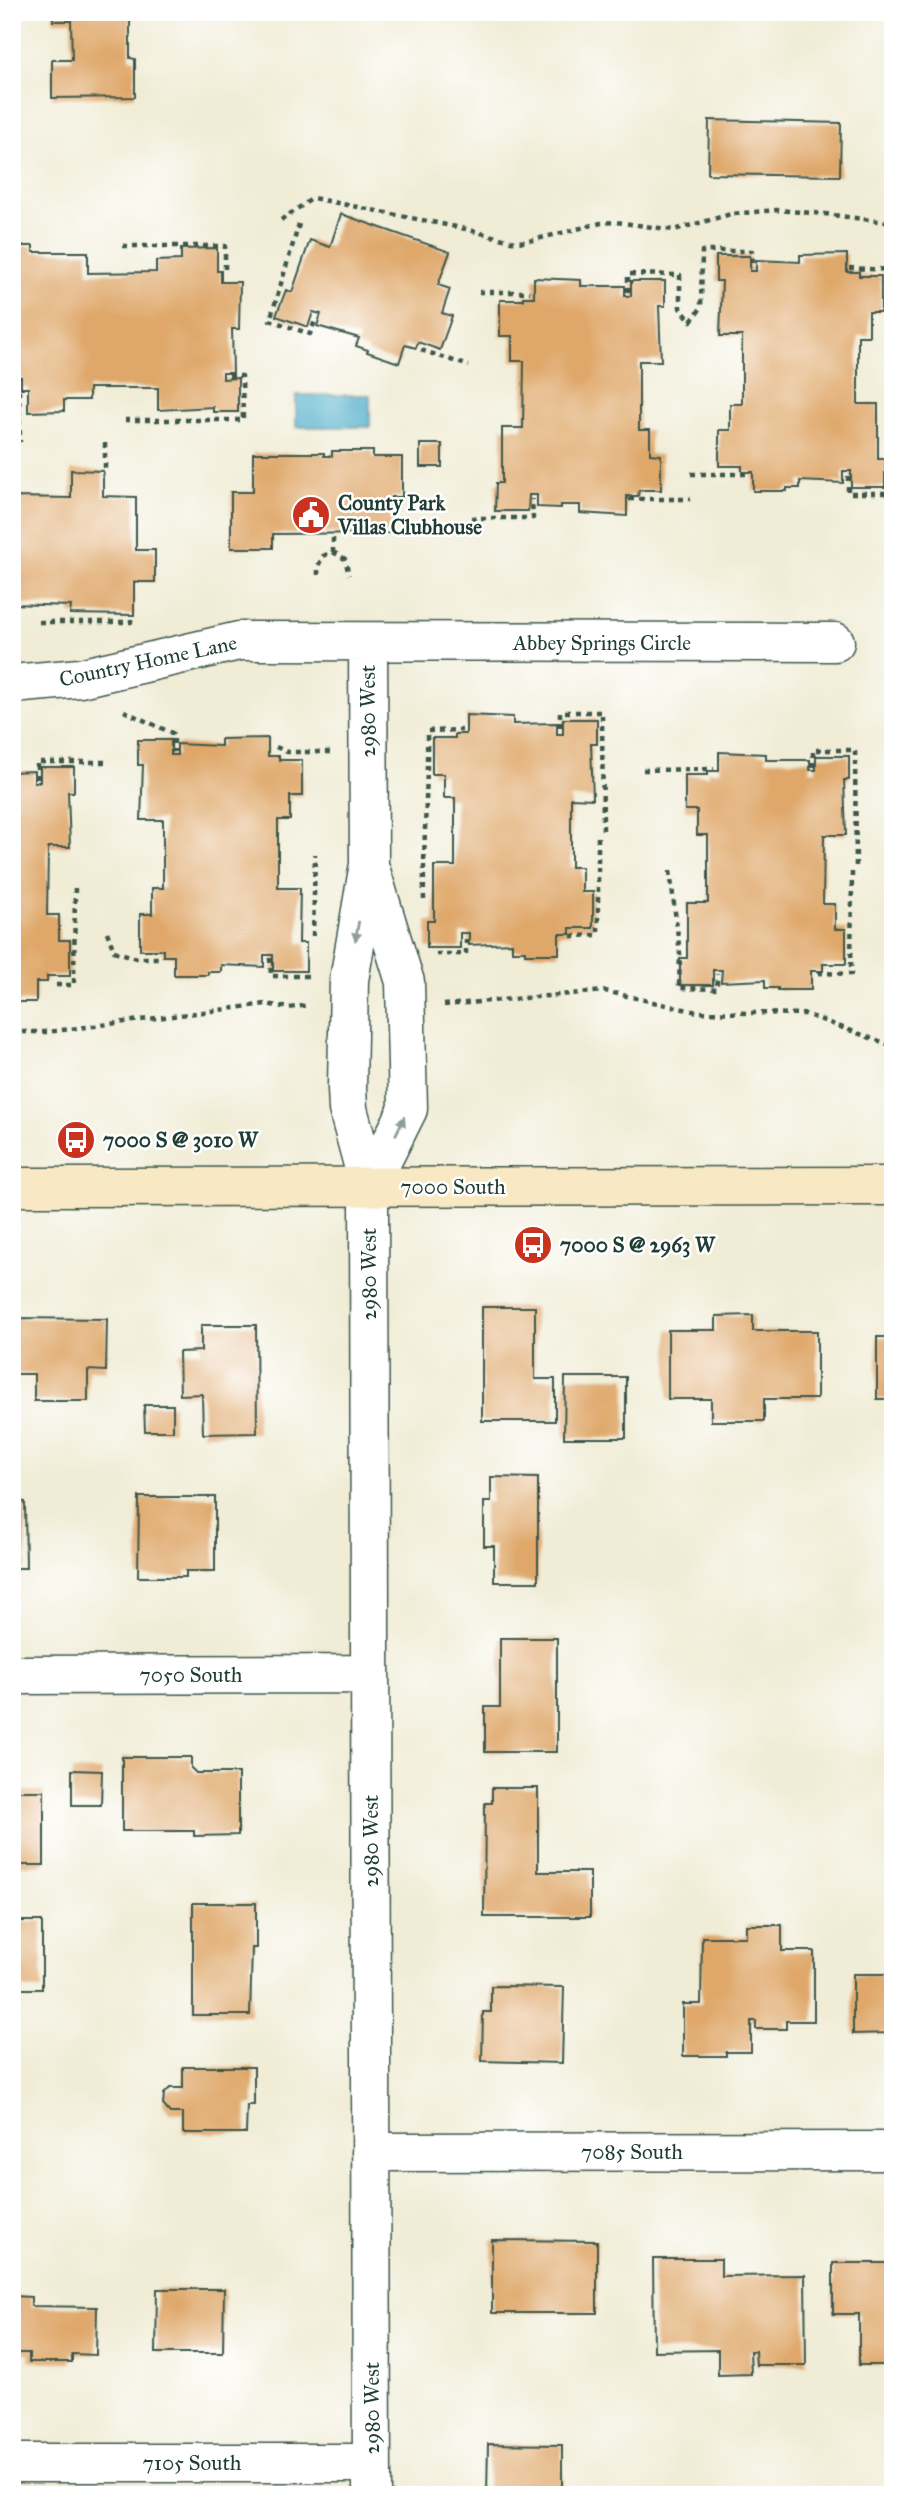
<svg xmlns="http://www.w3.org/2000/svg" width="905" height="2507" font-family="'IM FELL Great Primer',serif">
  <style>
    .water { fill: #48abc8; stroke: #34747e; stroke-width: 2 }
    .building { fill: #dfa86a }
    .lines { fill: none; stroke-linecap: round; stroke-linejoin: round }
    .street-casing { stroke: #3e574c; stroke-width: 41 }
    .secondary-casing { stroke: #3e574c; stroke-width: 41 }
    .path { stroke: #3e574c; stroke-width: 4.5; stroke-dasharray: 5 5; stroke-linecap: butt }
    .street { stroke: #fff; stroke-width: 38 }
    .secondary { stroke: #f8e8c3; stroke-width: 38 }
    .oneway { fill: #8f9e9a }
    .labels { text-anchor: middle; stroke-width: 5; stroke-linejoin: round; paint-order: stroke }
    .poi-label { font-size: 21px; font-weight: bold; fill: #1f3d34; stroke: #fff; text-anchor: start }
    .street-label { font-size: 21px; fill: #1f3d34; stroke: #fff }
  </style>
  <rect width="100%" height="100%" fill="#fff"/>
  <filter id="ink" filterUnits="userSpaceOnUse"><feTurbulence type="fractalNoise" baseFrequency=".0143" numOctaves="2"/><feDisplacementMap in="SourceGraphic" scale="14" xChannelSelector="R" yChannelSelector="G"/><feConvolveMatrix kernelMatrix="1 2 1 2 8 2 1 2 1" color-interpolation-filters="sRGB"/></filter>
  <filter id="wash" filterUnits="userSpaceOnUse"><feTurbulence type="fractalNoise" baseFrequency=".00686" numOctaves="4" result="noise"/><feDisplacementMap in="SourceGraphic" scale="28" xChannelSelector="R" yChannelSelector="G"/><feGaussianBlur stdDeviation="1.57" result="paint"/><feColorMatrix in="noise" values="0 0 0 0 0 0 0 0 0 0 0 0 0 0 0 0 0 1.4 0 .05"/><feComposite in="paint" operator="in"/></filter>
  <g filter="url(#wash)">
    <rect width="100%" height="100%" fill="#f0ecd5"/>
    <path class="water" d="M296 395H370V427H296Z"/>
    <g id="blocks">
      <path class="building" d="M53 12 130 14V58L135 59V97L52 98V60H72L71 21H53Z
        M709 120 841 123 840 176 708 174Z
        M341 214 450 252 438 285 450 289 442 313 452 316 440 350 418 342 416 348 405 345 399 363 367 352 368 350 356 346 359 338 317 326 321 314 313 312 308 327 276 316 286 290 292 292 310 240 330 247Z
        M12 246H33V252H88V273L156 272V261L181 260V249L217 248V271H221V282H240L239 329H232L233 373H223V379L238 378V412H213V407L158 410V388H89V400H64V411L28 412V388H21V377H12V288H21V280H12Z
        M847 254V272H859V276H881V312H869V336H858V404H878V459H885V487H851V471H843V483L800 481V488H787V491H753V472H742V466H719V430H730V404H742V336H720L722 281H716V256H750V271H756V260L800 262V255Z
        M534 278 581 280V286H625V296H631V281H665V306H659L661 361H639V430H650V454L661 455V490H639L638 496H627V516L580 513V505H561V508L537 507V495H529L528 511H495L496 483H502V428H523L524 361H512V336H500V300H523V297H534Z
        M420 444H442V467H420Z
        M332 451H373V457H402V497H391V533L273 534V548H231V492H253V453H324V456H332Z
        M71 470 103 471V496L136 497V550H155V582H134V615L70 614 71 606 12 604V497L71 498Z
        M466 715 513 717V724L557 723V734H563V719H597V744H591L593 799 571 798V867H582V892H593V928H570V934H559V954H525V951H512V943L469 945V933H460V948H427V921H434V866H455V798H444V774H432V738H455V734H466Z
        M268 738V756H279V760H302V796H290V820H278V888H300L299 943H306V971H273V955H264V967L221 965V972H208V975H174V956H163V950H140V914H152V888H163V820H141L143 765H138V740H171V755H177V744L221 746V739Z
        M719 752 766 754V760H810V770H816V756H849V780H844L846 835H824L823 904H835V929H846V964H823V971H811V990H778V988H765V980L721 982 722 970H713V985H680V958H687V903H708V835H697V810H685V775H708V771H719Z
        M40 767H74V792H68L70 847H48L47 915H59V940H70V976H47V982H36V1002H12V772L34 771V782H40Z
        M482 1307H535V1379H555V1421H482Z
        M753 1315V1331H817V1399H764V1421H711V1399H668V1330H716V1316Z
        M12 1318 107 1319 106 1371 88 1370V1401H34V1374H12Z
        M201 1325H256L257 1433 203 1434 202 1394 180 1395 179 1352 201 1351Z
        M877 1337H893V1399H877Z
        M565 1377H626V1438H564Z
        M144 1405H173V1431H145Z
        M491 1477 538 1478V1582H494V1546H484V1502H491Z
        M139 1497H215V1571H186V1577H138Z
        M12 1502H25L26 1568H12Z
        M500 1638H557V1752H485V1707H500Z
        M122 1757H191V1768L196 1773H238V1835L194 1836V1831H122Z
        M72 1770 102 1771 101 1805H72Z
        M492 1788H538V1872H590V1917H484L485 1803H492Z
        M12 1791H44V1865H12Z
        M193 1903H256V1948H252L250 2015H193Z
        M12 1921H42V1989H12Z
        M746 1925H782V1951H814V2021H786V2029H756V2021H751V2052H726V2056H683V2004H701L702 1937H746Z
        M853 1974H893V2033L853 2034Z
        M491 1986 564 1987 562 2063 482 2061 483 2012H491Z
        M183 2067H254V2105H247L246 2133H183V2113H170L163 2105 164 2094 170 2088H183Z
        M492 2240 597 2241V2313H492Z
        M653 2259H721V2276L805 2275 806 2365H756L755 2351H750L751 2374 718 2375V2350L654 2351Z
        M833 2263H893V2393H890V2365H859V2314H833Z
        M157 2289H224L223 2353H156Z
        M12 2296 31 2297V2306L97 2307 96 2355 72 2354V2362H29V2353H12Z
        M488 2444 562 2445V2495H487Z"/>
    </g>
  </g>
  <g filter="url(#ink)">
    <use href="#blocks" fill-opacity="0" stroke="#3e574c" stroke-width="2"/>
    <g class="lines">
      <defs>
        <path id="street" d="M368 642 369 864 349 980 347 1088 348 1109 369 1187 372 2495
          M12 684 80 678 239 641 835 642
          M369 1187 408 1109 405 982 371 871
          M12 1675 370 1674
          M371 2152 893 2151
          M12 2463H372"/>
        <path id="secondary" d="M12 1187 893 1186"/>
      </defs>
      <use href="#street" class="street-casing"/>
      <use href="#secondary" class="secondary-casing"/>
      <path class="path" d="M281 220 313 198 466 229 511 241 525 242 601 223 616 222 674 230 731 214 777 210 825 214 893 223
        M299 224 270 320 310 334 316 318
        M123 246H225V271
        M849 268 893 270
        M12 284H17
        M479 292H530
        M628 292V274L680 275V308L691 321 701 308 702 251H752L753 268
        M421 350 469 366
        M19 390 20 442
        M125 420H243L242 376H226
        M105 443V472
        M691 474H750
        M848 476V493H893
        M629 499H691
        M471 518H533L532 499
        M333 552 345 559 349 575
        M318 575V566L323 556 333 552V534
        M39 622H131V616
        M124 711 174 734V752
        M560 727V712H602L603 832
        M276 747 287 752H330
        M813 767V750H855L856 871
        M643 770 714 769
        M37 779V762H106
        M670 871 680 953 679 988 717 989V974
        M424 900C423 843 428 787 427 731L462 730
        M107 932 114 951 137 958H162
        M313 936 315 854
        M571 936 598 935V832
        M436 954H466V937
        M270 958 271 976H311
        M818 973 851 974 852 871
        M56 985H74L75 883
        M444 1005 605 991 697 1012 805 1014 893 1046
        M12 1032H47L266 1004 289 1008 309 1005"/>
      <use href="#street" class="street"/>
      <use href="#secondary" class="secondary"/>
    </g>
    <defs><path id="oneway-solid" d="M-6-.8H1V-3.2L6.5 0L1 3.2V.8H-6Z" transform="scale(1.75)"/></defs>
    <g class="oneway">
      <use href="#oneway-solid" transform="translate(357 931) rotate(100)"/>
      <use href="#oneway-solid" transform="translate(400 1126) rotate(-64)"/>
    </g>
  </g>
  <defs>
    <symbol id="civic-disc" viewBox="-11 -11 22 22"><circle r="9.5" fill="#c8321e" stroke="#fff"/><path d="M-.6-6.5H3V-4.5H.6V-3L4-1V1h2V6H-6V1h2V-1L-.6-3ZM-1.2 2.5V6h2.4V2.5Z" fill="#fff"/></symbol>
    <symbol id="bus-disc" viewBox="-11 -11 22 22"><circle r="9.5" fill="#c8321e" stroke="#fff"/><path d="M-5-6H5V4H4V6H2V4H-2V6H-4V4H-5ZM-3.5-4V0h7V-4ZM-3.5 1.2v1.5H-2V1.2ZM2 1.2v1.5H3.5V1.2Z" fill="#fff"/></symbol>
  </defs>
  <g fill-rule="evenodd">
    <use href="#civic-disc" x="289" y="493" width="44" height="44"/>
    <use href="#bus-disc" x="54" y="1118" width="44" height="44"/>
    <use href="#bus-disc" x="511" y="1223" width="44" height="44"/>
  </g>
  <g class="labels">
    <g class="poi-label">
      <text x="338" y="510">County Park<tspan x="338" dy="24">Villas Clubhouse</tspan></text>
      <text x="103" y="1147">7000 S @ 3010 W</text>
      <text x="560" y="1252">7000 S @ 2963 W</text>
    </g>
    <g class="street-label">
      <text x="602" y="650">Abbey Springs Circle</text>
      <text transform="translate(148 661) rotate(-12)" y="7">Country Home Lane</text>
      <text transform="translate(368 711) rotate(-90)" y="7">2980 West</text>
      <text x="453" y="1194">7000 South</text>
      <text transform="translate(369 1274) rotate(-90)" y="7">2980 West</text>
      <text x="191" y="1682">7050 South</text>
      <text transform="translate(371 1841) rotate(-90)" y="7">2980 West</text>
      <text x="632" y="2159">7085 South</text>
      <text transform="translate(372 2408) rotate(-90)" y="7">2980 West</text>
      <text x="192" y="2470">7105 South</text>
    </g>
  </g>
  <rect width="905" height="2507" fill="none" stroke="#fff" stroke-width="42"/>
</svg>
